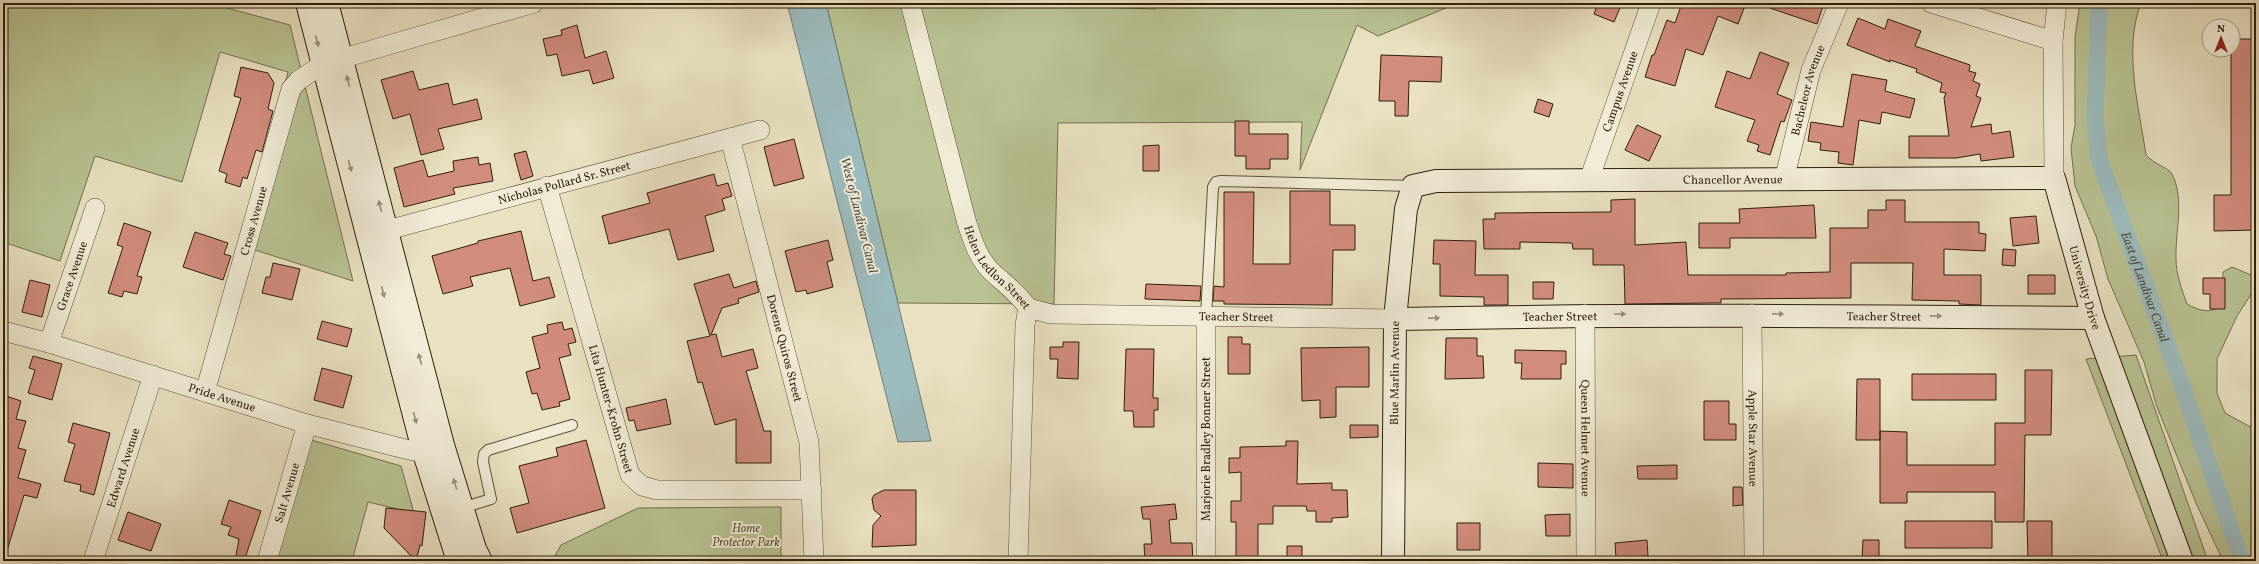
<svg xmlns="http://www.w3.org/2000/svg" width="2259" height="564" font-family="Vollkorn,serif">
  <style>
    .green { fill: #b9c292; stroke: #74704e }
    .water { fill: #9cbbbe; stroke: #707c76 }
    .lines { fill: none; stroke-linecap: round; stroke-linejoin: round }
    .canal { stroke: #9cbbbe; stroke-width: 17 }
    .building { fill: #d28c7e; stroke: #2e1e0b }
    .lane-casing { stroke: #5d4f39; stroke-width: 12 }
    .street-casing { stroke: #5d4f39; stroke-width: 20 }
    .secondary-casing { stroke: #2e1e0b; stroke-width: 24 }
    .lane { stroke: #f1ecd7; stroke-width: 10 }
    .street { stroke: #f1ecd7; stroke-width: 19 }
    .secondary { stroke: #f1ecd7; stroke-width: 22 }
    .oneway { fill: #998f7b }
    .labels { text-anchor: middle; stroke-width: 4; stroke-linejoin: round; paint-order: stroke }
    .street-label { font-size: 12px; fill: #2e1e0b; stroke: #f1ecd7 }
    .park-label { font-size: 12px; font-style: italic; fill: #584f34; stroke: #f1ecd7 }
    .water-label { font-size: 13px; font-style: italic; fill: #4f4d41; stroke: #f1ecd7 }
  </style>
  <rect width="100%" height="100%" fill="#e9e1c2"/>
  <filter id="stains"><feTurbulence type="fractalNoise" baseFrequency=".005" numOctaves="4"/><feColorMatrix values="0 0 0 0 .2 0 0 0 0 .09 0 0 0 0 .02 0 0 0 .5 -.17"/></filter>
  <radialGradient id="worn" r=".72"><stop offset=".6" stop-color="#630" stop-opacity="0"/><stop offset="1" stop-color="#630" stop-opacity=".3"/></radialGradient>
  <path class="green" d="M3 3H209L290 25 353 281 239 245 288 72 220 52 182 182 95 156 60 261 3 242Z
    M826 3H975L1155 9 1158 3H1458L1378 36 1357 25 1300 170 1302 122 1058 123 1054 304 898 303Z
    M2080 3H2141C2123 50 2139 107 2146 155 2153 164 2168 167 2172 174 2185 200 2175 231 2176 259 2176 274 2182 290 2187 304 2200 311 2210 314 2223 305V272L2232 267 2251 275 2253 286 2250 296 2237 316 2217 359V393L2225 413 2256 430V561H2223L2196 503 2157 407 2144 362 2108 279 2096 236 2075 186 2071 148 2075 125V37Z
    M2136 355 2208 561H2163L2086 359Z
    M301 437 401 466 414 513 368 502 352 561H271Z
    M781 507V561H552L561 545 638 508Z"/>
  <path class="water" d="M787 3H826L931 441 898 442Z"/>
  <g class="lines">
    <path class="canal" id="s1" d="M2099 3 2095 116 2099 159 2180 380 2242 561"/>
  </g>
  <path class="building" d="M1598 3H1622L1614 22 1594 14Z
    M1682 3H1746L1738 24 1718 16 1703 55 1686 49 1675 86 1645 77 1652 55H1654L1667 20 1675 23Z
    M1761 3H1824L1817 24 1761 5Z
    M1858 18 1885 29 1888 19 1921 31 1915 46 1970 65 1969 71 1976 73 1973 81 1980 84 1976 96 1981 98 1971 127 1991 124 1992 134 2010 131 2014 157 1981 161 1980 154 1956 158H1909V136H1949L1944 98 1946 93 1940 92 1942 83 1916 72 1917 69 1890 60V62L1847 45Z
    M577 25 585 58 606 51 614 78 593 84 589 70 562 76 557 54 547 56 543 39 562 35 561 30Z
    M2233 39H2256V230L2214 231V195H2231V50H2233Z
    M1760 52 1789 63 1777 94 1792 100 1784 122 1781 121 1770 155 1757 151 1759 145 1747 141 1755 120 1715 107 1727 71 1750 79Z
    M1381 55 1442 57 1441 82 1409 81 1408 116H1395V101H1379Z
    M241 67 268 73 274 83 268 109 273 111 262 152 256 150 247 179 243 177 240 187 225 182 227 174 219 171 241 98 234 96Z
    M413 71 419 90 448 83 453 105 477 99 482 119 438 129 444 149 421 155 410 114 393 119 381 80Z
    M1852 74 1887 80 1885 91 1915 99 1910 118 1882 112 1880 124 1859 120 1853 165 1838 163 1839 152 1820 150 1821 143 1808 141 1811 122 1843 127Z
    M1538 99 1553 104 1549 117 1534 112Z
    M1235 121H1249V134H1288V159H1270V169H1246V156H1235Z
    M1637 125 1661 136 1649 161 1625 150Z
    M794 139 804 178 774 186 764 147Z
    M1159 145V171H1143V146Z
    M526 151 533 176 521 180 514 154Z
    M478 157 479 165 490 163 493 181 453 188 455 194 404 207 394 168 423 160 428 177 454 171 453 161Z
    M714 174 717 186 728 183 732 196 722 199 725 210 705 216 714 251 678 260 669 229 609 244 602 216 650 203 647 193Z
    M1290 191H1330V225H1355V250H1333L1332 305 1224 304V301H1213L1214 286 1224 287V192H1254L1253 264H1290Z
    M1635 199V245L1686 242 1688 275H1786V273L1830 272V228H1868V210H1886V200H1905V222H1979V233L1986 234 1985 251 1944 249V275H1981V305L1959 304V301L1912 300 1913 263H1851V298L1721 299V303H1711L1625 304 1624 265H1593V249H1573L1572 243 1520 242V249H1484L1483 219H1495V213L1611 212V200Z
    M1814 205 1816 238H1730V248H1699V223H1740L1739 209Z
    M2036 216 2039 243 2013 246 2010 218Z
    M124 223 151 232 137 276 142 277 137 294 124 291 122 297 108 293 123 247 117 245Z
    M521 231 533 281 549 277 555 297 520 306 510 268 470 277 473 286 443 294 432 256 478 243V241Z
    M195 232 228 243 224 254 231 256 223 280 183 267Z
    M828 240 833 260 827 262 833 287 807 294 806 290 796 292 785 251Z
    M1434 240 1476 241 1475 275H1508V305H1484V297L1440 296V264H1433Z
    M2003 249 2016 250 2015 266 2002 265Z
    M273 263 300 269 292 300 262 293 266 277H270Z
    M729 274 734 288 756 281 759 292 738 299 739 303 722 308 711 335 716 334 722 357 753 349 758 368 746 371 764 431H771V463H736V419L715 425 702 382 698 383 687 341 710 336 694 284Z
    M2028 275H2055V294H2028Z
    M2203 278H2225V309H2210V294H2203Z
    M30 280 50 285 42 317 22 312Z
    M1533 282H1554L1553 299H1533Z
    M1146 284 1201 286 1200 301 1145 299Z
    M322 321 352 329 347 347 317 339Z
    M562 322 564 330 572 328 576 342 568 344 571 355 559 358 570 399 559 402 560 406 542 410 537 393 532 394 526 372 540 368 532 337 548 333 547 325Z
    M1228 337H1242V344H1250V374H1228Z
    M1446 338H1477V356H1483L1484 378 1445 379Z
    M1063 342H1079L1078 379 1057 378 1058 359H1050V347H1063Z
    M1369 347V387H1336V417L1320 418V400L1302 401 1301 348Z
    M1126 349H1154L1153 398H1158V410H1154V427H1134L1133 411H1124Z
    M1515 350 1566 351V364H1561V379H1521L1522 363H1515Z
    M33 356 62 364 52 400 28 393 35 370 29 368Z
    M322 368 352 376 343 408 314 400Z
    M2025 370H2052L2051 435H2025L2024 522H1995V492H1907V503H1880V431L1907 432V465H1995V423H2025Z
    M1912 374H1996V400H1912Z
    M1857 379H1880V440H1856Z
    M3 395 21 401 16 419 26 421 18 448 26 450 18 478 41 484 37 498 24 495 6 554 3 553Z
    M666 399 671 424 637 431 634 420 629 421 626 408Z
    M1704 401H1729V424H1736V440H1704Z
    M73 423 110 433 94 495 80 491 81 485 64 481 75 444 68 442Z
    M1350 425H1378V437L1350 438Z
    M586 440 605 508 517 533 510 508 529 503 519 466 558 456 556 448Z
    M1286 441H1298L1297 484 1332 483V490H1347L1348 517 1332 518V522H1316V511H1307L1306 506H1273V524H1258V561H1236V522H1231V501H1241V472L1229 473V458H1240V447L1286 446Z
    M1538 463 1573 464V488L1538 487Z
    M1677 465V479H1638L1637 466Z
    M1733 487H1742L1743 505 1733 506Z
    M884 490H916V545L872 547 873 525 881 516 874 510 872 499 874 495Z
    M229 500 261 511 244 561H235L239 539 228 535 231 527 221 524Z
    M1175 504 1177 519 1169 520 1171 543H1192L1193 561H1145L1144 544H1152L1150 519H1143L1141 507Z
    M386 508 426 512 422 546 420 545 416 561 384 528Z
    M128 512 161 524 151 551 118 540Z
    M1570 514V536H1546L1545 515Z
    M1905 521H1992V548H1905Z
    M2027 521H2052V561H2028Z
    M1457 523H1480V550H1457Z
    M1647 540 1648 556 1616 558 1615 543Z
    M1863 540H1879V561H1862Z
    M1287 546H1302V561H1287Z"/>
  <g class="lines">
    <defs>
      <path id="lane" d="M1206 317 1213 187 1216 182 1221 181 1413 186
        M462 508 491 499 483 462 484 454 488 450 572 425"/>
      <g id="street">
        <path id="s2" d="M910 3 966 220C972 238 977 257 991 271 1004 283 1018 293 1028 308L1025 325 1018 561"/>
        <path d="M1931 3 2053 41"/>
        <path id="s3" d="M730 138 809 442 814 561"/>
        <path d="M2054 178 2053 41 2057 3"/>
        <path id="s4" d="M1589 180 1651 3"/>
        <path id="s5" d="M1784 180 1811 70 1839 3"/>
        <path id="s6" d="M547 186 630 475 642 486 657 490H812"/>
        <path id="s7" d="M373 234 760 130"/>
        <path id="s8" d="M1028 308 1051 314 1395 319"/>
        <path id="s9" d="M1585 314 1586 561"/>
        <path id="s10" d="M1752 314 1754 561"/>
        <path id="s11" d="M3 331 49 343 307 424 405 449 414 451 436 446"/>
        <path id="s12" d="M49 343 95 208"/>
        <path id="s13" d="M205 392 291 89 299 80 323 64 534 3"/>
        <path id="s14" d="M93 561 153 375"/>
        <path id="s15" d="M267 561 307 424"/>
        <path d="M1206 561V317"/>
      </g>
      <g id="secondary">
        <path d="M307 3 423 450 458 561"/>
        <path d="M327 3 443 445 475 549 481 561"/>
        <path id="s16" d="M1395 319C1628 314 1860 316 2093 318"/>
        <path id="s17" d="M1393 561 1395 319 1406 209 1413 186 1436 181 2054 178 2093 318 2182 561"/>
      </g>
    </defs>
    <use href="#lane" class="lane-casing"/>
    <use href="#street" class="street-casing"/>
    <use href="#secondary" class="secondary-casing"/>
    <use href="#lane" class="lane"/>
    <use href="#street" class="street"/>
    <use href="#secondary" class="secondary"/>
  </g>
  <defs><path id="oneway-solid" d="M-6-.8H1V-3.2L6.5 0L1 3.2V.8H-6Z"/></defs>
  <g class="oneway">
    <use href="#oneway-solid" transform="translate(317 41) rotate(75)"/>
    <use href="#oneway-solid" transform="translate(348 81) rotate(-104)"/>
    <use href="#oneway-solid" transform="translate(350 166) rotate(75)"/>
    <use href="#oneway-solid" transform="translate(380 206) rotate(-104)"/>
    <use href="#oneway-solid" transform="translate(383 292) rotate(76)"/>
    <use href="#oneway-solid" transform="translate(1620 314)"/>
    <use href="#oneway-solid" transform="translate(1778 314) rotate(1)"/>
    <use href="#oneway-solid" transform="translate(1936 316) rotate(1)"/>
    <use href="#oneway-solid" transform="translate(1434 318) rotate(-1)"/>
    <use href="#oneway-solid" transform="translate(420 359) rotate(-105)"/>
    <use href="#oneway-solid" transform="translate(415 418) rotate(76)"/>
    <use href="#oneway-solid" transform="translate(455 484) rotate(-107)"/>
  </g>
  <g class="labels">
    <g class="street-label">
      <text dy="4" stroke="none"><textPath href="#s4" startOffset="94">Campus Avenue</textPath></text>
      <text dy="4" stroke="none"><textPath href="#s5" startOffset="93">Bacheleor Avenue</textPath></text>
      <text dy="4" stroke="none"><textPath href="#s17" startOffset="697">Chancellor Avenue</textPath></text>
      <text dy="4" stroke="none"><textPath href="#s7" startOffset="198">Nicholas Pollard Sr. Street</textPath></text>
      <text dy="4" stroke="none"><textPath href="#s13" startOffset="178">Cross Avenue</textPath></text>
      <text dy="4" stroke="none"><textPath href="#s2" startOffset="282">Helen Ledlon Street</textPath></text>
      <text dy="4" stroke="none"><textPath href="#s12" startOffset="71">Grace Avenue</textPath></text>
      <text dy="4" stroke="none"><textPath href="#s17" startOffset="1132">University Drive</textPath></text>
      <text dy="4" stroke="none"><textPath href="#s16" startOffset="165">Teacher Street</textPath></text>
      <text dy="4" stroke="none"><textPath href="#s16" startOffset="489">Teacher Street</textPath></text>
      <text dy="4" stroke="none"><textPath href="#s8" startOffset="209">Teacher Street</textPath></text>
      <text dy="4" stroke="none"><textPath href="#s3" startOffset="217">Dorene Quiros Street</textPath></text>
      <text dy="4" stroke="none"><textPath href="#s17" startOffset="188">Blue Marlin Avenue</textPath></text>
      <text dy="4" stroke="none"><textPath href="#s11" startOffset="229">Pride Avenue</textPath></text>
      <text dy="4" stroke="none"><textPath href="#s6" startOffset="232">Lita Hunter-Krohn Street</textPath></text>
      <text dy="4" stroke="none"><textPath href="#s9" startOffset="124">Queen Helmet Avenue</textPath></text>
      <text dy="4" stroke="none"><textPath href="#s10" startOffset="124">Apple Star Avenue</textPath></text>
      <text transform="translate(1206 439) rotate(-90)" y="4">Marjorie Bradley Bonner Street</text>
      <text dy="4" stroke="none"><textPath href="#s14" startOffset="98">Edward Avenue</textPath></text>
      <text dy="4" stroke="none"><textPath href="#s15" startOffset="71">Salt Avenue</textPath></text>
    </g>
    <g class="park-label">
      <text x="746" y="532">Home<tspan x="746" dy="14">Protector Park</tspan></text>
    </g>
    <g class="water-label">
      <text transform="translate(860 215) rotate(76)" y="5">West of Landivar Canal</text>
      <text dy="5" stroke="none"><textPath href="#s1" startOffset="292">East of Landivar Canal</textPath></text>
    </g>
  </g>
  <rect width="2259" height="564" fill="none" stroke="#e9e1c2" stroke-width="16"/>
  <rect x="4" y="4" width="2251" height="556" fill="none" stroke="#2e1e0b" stroke-width="2"/>
  <rect x="8" y="8" width="2243" height="548" fill="none" stroke="#2e1e0b"/>
  <g transform="translate(2221 38)"><circle r="19" fill="#f1ecd7" stroke="#a39a85"/>
  <path d="M0-3L7 15L0 10L-7 15Z" fill="#8f2418"/>
  <text y="-6" font-size="11" font-weight="bold" text-anchor="middle" fill="#2e1e0b">N</text>
  </g>
  <rect width="100%" height="100%" filter="url(#stains)"/>
  <rect width="100%" height="100%" fill="url(#worn)"/>
</svg>
